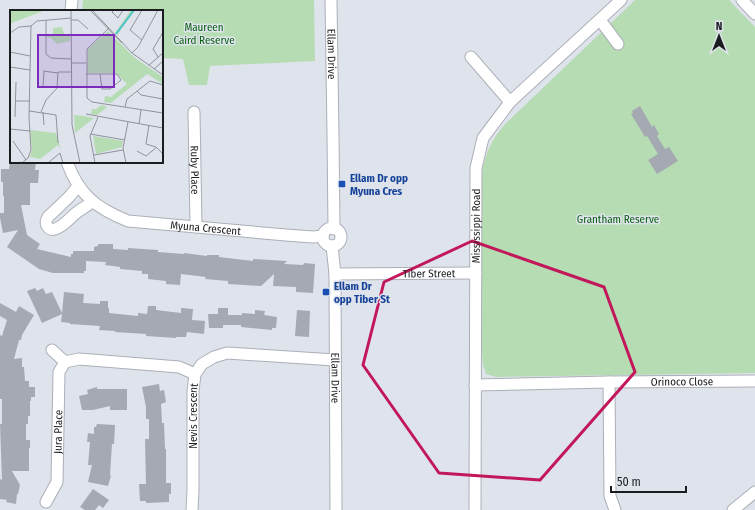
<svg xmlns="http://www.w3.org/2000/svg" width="755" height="510" font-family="'Fira Sans Condensed',sans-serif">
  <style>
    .green { fill: #b6dcb4 }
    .building { fill: #a5a9b1 }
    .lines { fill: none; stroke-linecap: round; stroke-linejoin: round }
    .minor-casing { stroke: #abafb8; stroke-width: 13 }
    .minor { stroke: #fff; stroke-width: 11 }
    .marked { fill: none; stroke: #c2185b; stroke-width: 3; stroke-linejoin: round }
    .transit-dot { fill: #1a4fb4; stroke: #dfe3ec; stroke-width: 1.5 }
    .labels { text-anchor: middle; stroke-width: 3; stroke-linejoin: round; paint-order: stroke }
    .park-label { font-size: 11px; fill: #076010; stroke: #dfe3ec }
    .street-label { font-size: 11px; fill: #1a1c1f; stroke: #dfe3ec }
    .transit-label { font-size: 11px; font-weight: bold; fill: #164399; stroke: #dfe3ec; text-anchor: start }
    .inset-river { fill: none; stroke: #4cc4cb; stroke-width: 2 }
    .inset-road { fill: none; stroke: #90939a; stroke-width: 1 }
    .view { fill: #7b2cbf; fill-opacity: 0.15; stroke: #7b2cbf; stroke-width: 2 }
    .inset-edge { fill: none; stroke: #1a1c1f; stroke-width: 2 }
  </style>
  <rect width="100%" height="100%" fill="#dfe3ec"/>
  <path class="green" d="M83 0H314L315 61 210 66 207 85H189L183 59 162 58V11H82Z
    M635 0H729L755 27V373L496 377 486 374 483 365 482 353 479 198C481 177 483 155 495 137 498 132 502 128 505 124Z"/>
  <path class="building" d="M640 106 652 127 654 125 659 134 657 136 665 149 669 147 678 161 657 174 648 160 658 154 647 136 645 137 631 114 633 113 632 111Z
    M10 162H36L35 170H39L38 183H30V205H21L27 235 40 244 37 249 71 257V254H73V251H94V247L98 246V244H113V249L128 250V248L158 250V252L184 254V253L207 256V255H219V257L253 261V259L287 261 284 264 303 265 304 263 315 264 313 293 296 292V287L273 286 274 274 261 286 228 284V281L205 279 206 277 181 274 180 285 166 284V281L148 279V274H142V271L120 269V267L105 265 106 262 86 261V271H84V273H53L39 269 7 247 18 230 3 233 0 218V213H4V196H3V182H1V169H9Z
    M35 288 37 291 43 288 46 294 52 292 62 313 64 292 84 294 83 303 100 304V301H108V308H109V313L138 316V313L147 314 148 306H156V310L181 313V308L193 309 192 320 205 321 204 334 187 332 186 337H176V338L146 336V334L115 332V331L99 330 100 326 70 324V323L61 322 62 314 42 323 27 291Z
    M0 303 16 312 19 306 34 315 22 335 21 340H19L14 359 22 358V367H24L25 381H29V387H35V397H31V401H30V416H28V424H26V440H30V448H29V471H12L20 485 18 494H17L16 504 6 502 7 500 0 499V479L2 480 0 424H2V399H0V335L2 336 7 320 0 316Z
    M218 308H228V315H242V313L255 314V310L265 311 264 315 277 317 276 328H272V330L241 327V325H223V328H209L208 314H218Z
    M297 310 310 311 309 337 295 336Z
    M159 384 160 391 164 390 166 402 161 404 162 423H164L165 449H166V483H171V494H169V502L146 503V501H140L139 484H146L145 439H149V419H146V407L142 387Z
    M97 387V389H127V410H110V406L93 410H82L79 396 88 394 87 390Z
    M97 424 115 425 114 444H112L110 475 111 476 108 486 88 482 92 465H88L90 442H87L88 433 94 434V427H96Z
    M93 489 109 500 103 508 99 505 95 510H85L80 507Z"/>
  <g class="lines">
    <defs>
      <g id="minor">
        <path id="s1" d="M331 0 333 135 334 229"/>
        <path d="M742 0 755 14"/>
        <path d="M71 11 72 0"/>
        <path d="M600 20 618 44"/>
        <path d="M471 57 510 102"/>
        <path id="s2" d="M194 112 196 227"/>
        <path id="s3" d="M67 162C79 195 96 208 128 221L286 235 313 237 323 236"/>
        <path d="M78 186 69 197 48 217C46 220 45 222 47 226 49 229 52 230 55 229 63 227 70 218 76 213 81 209 87 206 92 202"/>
        <circle cx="332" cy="237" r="9"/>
        <path id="s4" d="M332 246 335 274 336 510"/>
        <path id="s5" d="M335 274 476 273"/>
        <path d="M52 350 65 362 79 359 179 367 195 374"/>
        <path d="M609 382 610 496 615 510"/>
        <path id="s6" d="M475 385 609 382 755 381"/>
        <path id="s7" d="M46 502 57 482 59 372 65 362"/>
        <path id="s8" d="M192 510 193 491V391L195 374 202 364 214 357 227 353 335 360"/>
        <path id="s9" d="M475 510 476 168 483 138 510 102 621 0"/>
        <path d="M733 510 755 492"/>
      </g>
    </defs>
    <use href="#minor" class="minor-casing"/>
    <use href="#minor" class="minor"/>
  </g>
  <path class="marked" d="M472 241 604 287 635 372 540 480 439 473 363 365 384 282Z"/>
  <g class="transit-dot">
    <rect x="338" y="180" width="8" height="8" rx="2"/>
    <rect x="322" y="288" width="8" height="8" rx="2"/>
  </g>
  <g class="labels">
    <g class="park-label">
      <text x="204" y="31">Maureen<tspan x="204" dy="13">Caird Reserve</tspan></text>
      <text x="618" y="223">Grantham Reserve</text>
    </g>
    <g class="street-label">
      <text dy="4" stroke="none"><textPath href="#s1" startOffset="54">Ellam Drive</textPath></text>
      <text dy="4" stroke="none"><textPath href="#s2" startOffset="58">Ruby Place</textPath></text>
      <text dy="4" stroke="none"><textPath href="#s9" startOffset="284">Mississippi Road</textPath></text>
      <text dy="4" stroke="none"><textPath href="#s3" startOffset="166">Myuna Crescent</textPath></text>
      <text dy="4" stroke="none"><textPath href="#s5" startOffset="94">Tiber Street</textPath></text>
      <text dy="4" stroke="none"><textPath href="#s4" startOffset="132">Ellam Drive</textPath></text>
      <text dy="4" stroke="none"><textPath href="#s6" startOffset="207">Orinoco Close</textPath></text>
      <text dy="4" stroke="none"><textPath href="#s8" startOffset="94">Nevis Crescent</textPath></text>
      <text dy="4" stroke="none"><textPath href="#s7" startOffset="73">Jura Place</textPath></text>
    </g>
    <g class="transit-label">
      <text x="350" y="182">Ellam Dr opp<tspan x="350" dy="13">Myuna Cres</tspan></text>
      <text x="334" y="290">Ellam Dr<tspan x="334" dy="13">opp Tiber St</tspan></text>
    </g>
  </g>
  <g transform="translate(10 10)">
    <rect width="153" height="153" fill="#dfe3ec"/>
    <path d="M36 0 4 12 0 14V1ZM121 0H125L107 25 105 23ZM52 17 54 24H60V31L47 34 41 28 36 27V24H43V18ZM98 21 125 48 153 67V74L137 64 101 93 94 92 95 86 101 87 117 74 106 63H77L78 39ZM92 95 97 97 87 105 81 104 82 99H86ZM64 105 73 106 84 108 65 123ZM20 120 46 123 51 140 48 135 30 149 20 147 22 139ZM83 126 113 131 112 137 86 144Z" fill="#b6dcb4"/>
    <path class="inset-river" d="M106 24 124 0"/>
    <path class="inset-road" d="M61 0 62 115 70 153M80 0 112 33M82 0 122 43 153 65M104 0 102 2 108 8 113 0M132 0 120 20 132 30M36 10V44L41 48 61 49M61 10H68L78 19M99 18 77 39V88L82 92 153 103M0 23 9 17 21 16M0 42 20 46M122 43 128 37 148 0M148 47 143 39 153 22M62 53H76M139 55 153 43M0 57 20 60M144 59 153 51M33 61 48 63M76 64H107L111 70 100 79H92L90 64M33 76 34 62M127 81 131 85 153 89M5 91H19M115 97 117 89 140 71 153 75M19 101 46 105 48 133M31 102 36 90 47 78 48 62H62M33 102 34 115M76 104 153 118M5 107 6 72M129 114 131 100M139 115 136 134 146 137 153 144M0 119 20 121M80 124 115 130M3 131 16 150M127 141 136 146 147 137M84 145 113 140M12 153 18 148 21 140 19 108 21 16 27 11 61 8M38 153 50 143 53 153M85 153 80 126 88 107M116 153 113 138 118 112"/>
    <path class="view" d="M28 25H104V77H28Z"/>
    <rect width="153" height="153" class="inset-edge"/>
  </g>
  <g transform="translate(719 36)" stroke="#dfe3ec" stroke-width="3" paint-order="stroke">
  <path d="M0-3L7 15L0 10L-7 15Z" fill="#1a1c1f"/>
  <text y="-6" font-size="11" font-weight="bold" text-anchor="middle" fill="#1a1c1f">N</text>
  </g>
  <path d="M611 486v6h75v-6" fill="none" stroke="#1a1c1f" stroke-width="2"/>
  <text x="617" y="486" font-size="12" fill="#1a1c1f" stroke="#dfe3ec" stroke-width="3" paint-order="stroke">50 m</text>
</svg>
